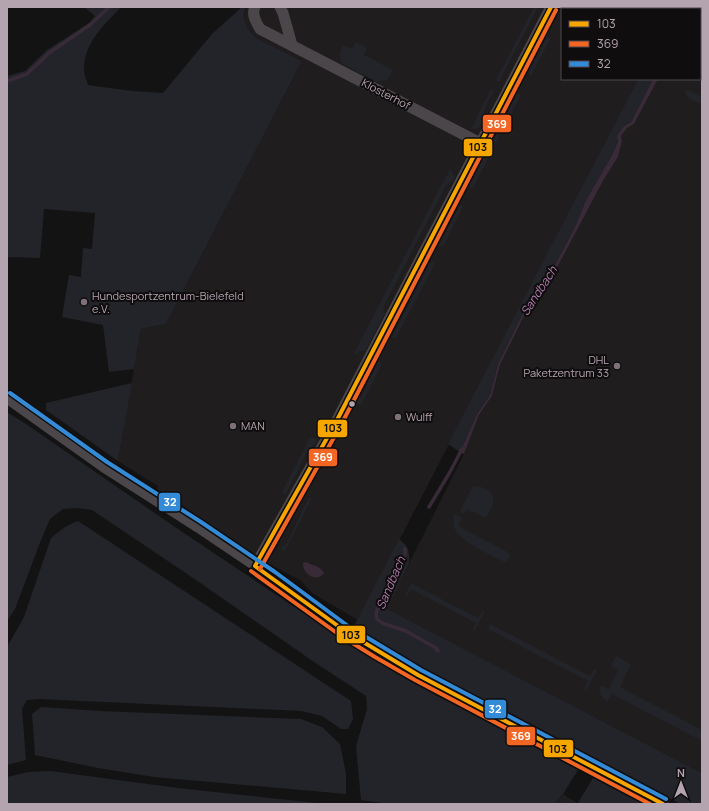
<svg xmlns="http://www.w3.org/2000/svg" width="709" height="811" font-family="Manrope,sans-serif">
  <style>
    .built { fill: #1f1d1d }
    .green { fill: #232429 }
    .water { fill: #382a37 }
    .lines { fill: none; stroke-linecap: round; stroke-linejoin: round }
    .stream { stroke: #382a37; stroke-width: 3.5 }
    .minor { stroke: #4b4649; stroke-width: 11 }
    .bus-1-casing { stroke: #0f0d0e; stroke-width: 7 }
    .bus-2-casing { stroke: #0f0d0e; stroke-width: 7 }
    .bus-3-casing { stroke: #0f0d0e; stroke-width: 7 }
    .bus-1 { stroke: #f7a600; stroke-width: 4 }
    .bus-2 { stroke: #f26522; stroke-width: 4 }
    .bus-3 { stroke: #338bd7; stroke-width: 4 }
    .poi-dot { fill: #7c7178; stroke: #0f0d0e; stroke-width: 1.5 }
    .bus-dot { fill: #b4a4af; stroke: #0f0d0e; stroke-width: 1.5 }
    .labels { text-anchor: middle; stroke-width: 4; stroke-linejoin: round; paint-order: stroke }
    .street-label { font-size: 11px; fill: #b4a4af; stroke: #0f0d0e }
    .poi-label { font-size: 11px; fill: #b4a4af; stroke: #0f0d0e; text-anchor: start }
    .water-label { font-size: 12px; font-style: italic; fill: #af7bab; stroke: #0f0d0e }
    .line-badge { stroke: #0f0d0e; stroke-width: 1.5 }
    .badge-label { font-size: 11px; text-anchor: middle; font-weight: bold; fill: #fff }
    .pale-badge-label { font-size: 11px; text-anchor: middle; font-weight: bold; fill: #111 }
  </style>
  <rect width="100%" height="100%" fill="#131313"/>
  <path class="built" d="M246 7H675L674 9H562V79H638L358 620 312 593 300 580 269 564 157 489 158 486 118 461 141 329 166 324 302 61 257 38 248 29 244 20Z
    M700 27 702 28V62L701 67 702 68V773L386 609 464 454 479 415 492 396 500 365 525 314 550 281 603 181 618 157 622 141 621 136 627 128 634 124 658 79H700Z
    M563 794 579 804H554Z"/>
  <path class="green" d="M84 7H121C105 24 85 42 84 67 83 73 87 80 88 85L132 91 163 93 212 34 242 7H246C241 20 247 30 257 38L302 61 166 324 141 329 134 369 109 372 103 325 62 317 69 275 81 277 83 248 92 249 95 213 44 209 40 258 7 257V76L25 71 47 50 89 23 95 16Z
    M534 7H538L499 82 496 80Z
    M547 36 551 38 531 76 528 74Z
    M356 42 367 48 364 55 393 70 387 80 377 82 343 64C338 57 340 52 343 45L352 49Z
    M638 79H653L631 122 624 126 612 155 586 200 574 229 547 280 523 313 498 364 490 395 477 414 460 452 448 444Z
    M491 89 494 91C491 97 486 104 484 111 481 121 486 129 471 129Z
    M685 89 702 97V104C695 101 684 98 685 89Z
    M517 93 521 95 496 143 493 141Z
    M484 157 488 159 473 188 469 186Z
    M450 169 455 177 453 181 446 185 383 308 385 313 365 351H359L358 355 354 353Z
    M460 205 463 207 443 247 439 245Z
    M431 261 435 263 396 338 392 337Z
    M378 362 382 364 361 405 353 401 355 399 361 397Z
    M132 383 118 461 46 410V403Z
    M7 412 29 426 172 525 363 653 411 682 578 770 563 794 554 804H390L361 800 356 746 367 709 366 696 314 662 199 582 92 510 77 508 63 509 50 519 41 540 15 609 7 621Z
    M310 437 317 440 304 458 286 494 282 492Z
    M473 486C482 485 496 492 493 503 492 508 488 514 486 518L467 509 464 514 460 511Z
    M309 497 312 498 285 551 280 549 287 543Z
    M454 514 462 518 458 526 511 554 506 563C493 556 459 542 454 527 453 523 453 518 454 514Z
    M78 521 351 701 353 719 348 729H341L322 716 301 711 40 699 27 700 22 709 26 760 7 765V647L24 617 51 538C60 530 67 525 78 521Z
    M399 539C408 546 410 551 409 563L387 609 702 773V804H681L424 673 390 653 353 628Z
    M411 584H412L478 618 483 610 484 613 475 630 472 631 476 623 411 589 407 597 405 596Z
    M490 624 590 676 594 669H596V672L587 689H584L588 681 488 629Z
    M616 656 631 664 620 687 702 730V741L612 694 607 701C601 698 600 693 600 687L602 685 609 689 618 670 611 666Z
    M41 707 100 711 301 719 322 727 340 744 346 773V794L154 777 98 768 35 755 32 714Z
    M50 771 178 788 326 804H7V777L28 772Z
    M593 778 643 804 578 803Z"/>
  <path class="water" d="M653 79H658L634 124 627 128 621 136 622 141 618 157 603 181 550 281 525 314 500 365 492 396 479 415 464 454 460 452 477 414 490 395 498 364 523 313 547 280 574 229 586 200 612 155 618 141 617 136 624 126 631 122Z
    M306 562C312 566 320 565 324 573 316 584 302 573 303 563Z"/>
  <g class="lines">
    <path class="stream" d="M695 9V7
      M7 81 27 74 49 53 90 25 109 7
      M429 507 450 472 462 449
      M405 549V555L378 607 376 614 377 619 382 623 406 631 436 648 438 651"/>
    <path class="minor" d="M255 7C251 14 256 22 260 29L480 143
      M280 7 283 13 292 45
      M7 398 104 467 198 527 272 577 345 631 378 652 418 675 663 804
      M255 566 336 422 551 7"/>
    <defs>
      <path id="bus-1" d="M255 566 336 422 551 7
        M255 566 345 631 418 675 663 804"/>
      <path id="bus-2" d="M260 569 341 425 556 10
        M251 571 341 636 375 657 415 680 650 804"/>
      <path id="bus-3" d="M10 393 107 462 201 522 275 572 348 626 421 670 666 799"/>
    </defs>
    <use href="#bus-1" class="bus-1-casing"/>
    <use href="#bus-2" class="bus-2-casing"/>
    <use href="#bus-3" class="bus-3-casing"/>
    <use href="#bus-1" class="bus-1"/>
    <use href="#bus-2" class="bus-2"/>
    <use href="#bus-3" class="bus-3"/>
  </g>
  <g class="poi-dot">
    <circle cx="84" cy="302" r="4"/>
    <circle cx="617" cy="366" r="4"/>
    <circle cx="398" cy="417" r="4"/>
    <circle cx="233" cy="426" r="4"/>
  </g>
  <circle class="bus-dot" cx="352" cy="404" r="3.5"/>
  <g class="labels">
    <g class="street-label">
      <text transform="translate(386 94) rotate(28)" y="4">Klosterhof</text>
    </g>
    <g class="poi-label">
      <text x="92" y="300">Hundesportzentrum-Bielefeld<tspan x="92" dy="13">e.V.</tspan></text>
      <text x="609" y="364" text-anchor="end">DHL<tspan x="609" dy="13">Paketzentrum 33</tspan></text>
      <text x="406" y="421">Wulff</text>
      <text x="241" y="430">MAN</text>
    </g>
    <g class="water-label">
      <text transform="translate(539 291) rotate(-57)" y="4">Sandbach</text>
      <text transform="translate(391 583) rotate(-67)" y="4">Sandbach</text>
    </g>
  </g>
  <g class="line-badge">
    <rect x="482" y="114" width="30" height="19" rx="4" fill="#f26522"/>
    <rect x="463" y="138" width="30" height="19" rx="4" fill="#f7a600"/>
    <rect x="317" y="419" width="31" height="19" rx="4" fill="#f7a600"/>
    <rect x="308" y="448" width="30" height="19" rx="4" fill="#f26522"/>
    <rect x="158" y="492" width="23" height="20" rx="4" fill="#338bd7"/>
    <rect x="336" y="625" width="30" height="19" rx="4" fill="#f7a600"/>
    <rect x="484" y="699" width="23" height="20" rx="4" fill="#338bd7"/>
    <rect x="506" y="726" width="30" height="20" rx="4" fill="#f26522"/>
    <rect x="543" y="739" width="31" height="19" rx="4" fill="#f7a600"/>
  </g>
  <g class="badge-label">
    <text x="497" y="128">369</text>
    <text x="323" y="461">369</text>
    <text x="170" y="506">32</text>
    <text x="495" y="713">32</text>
    <text x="521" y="740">369</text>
  </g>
  <g class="pale-badge-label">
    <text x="478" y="151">103</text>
    <text x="333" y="432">103</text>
    <text x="351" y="639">103</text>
    <text x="558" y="753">103</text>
  </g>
  <rect width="709" height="811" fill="none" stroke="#b4a4af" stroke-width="16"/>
  <rect x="561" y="8" width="140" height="72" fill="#0f0d0e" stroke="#51494e"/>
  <rect x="569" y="21" width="20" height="6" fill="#f7a600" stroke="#51494e"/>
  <text x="597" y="28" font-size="12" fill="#b4a4af">103</text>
  <rect x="569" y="41" width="20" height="6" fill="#f26522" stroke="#51494e"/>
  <text x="597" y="48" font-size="12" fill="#b4a4af">369</text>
  <rect x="569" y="61" width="20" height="6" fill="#338bd7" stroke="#51494e"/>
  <text x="597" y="68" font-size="12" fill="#b4a4af">32</text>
  <g transform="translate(681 783)" stroke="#0f0d0e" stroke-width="3" paint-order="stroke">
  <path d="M0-3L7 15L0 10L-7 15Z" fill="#b4a4af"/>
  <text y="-6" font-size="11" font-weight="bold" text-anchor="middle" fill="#b4a4af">N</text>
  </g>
</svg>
